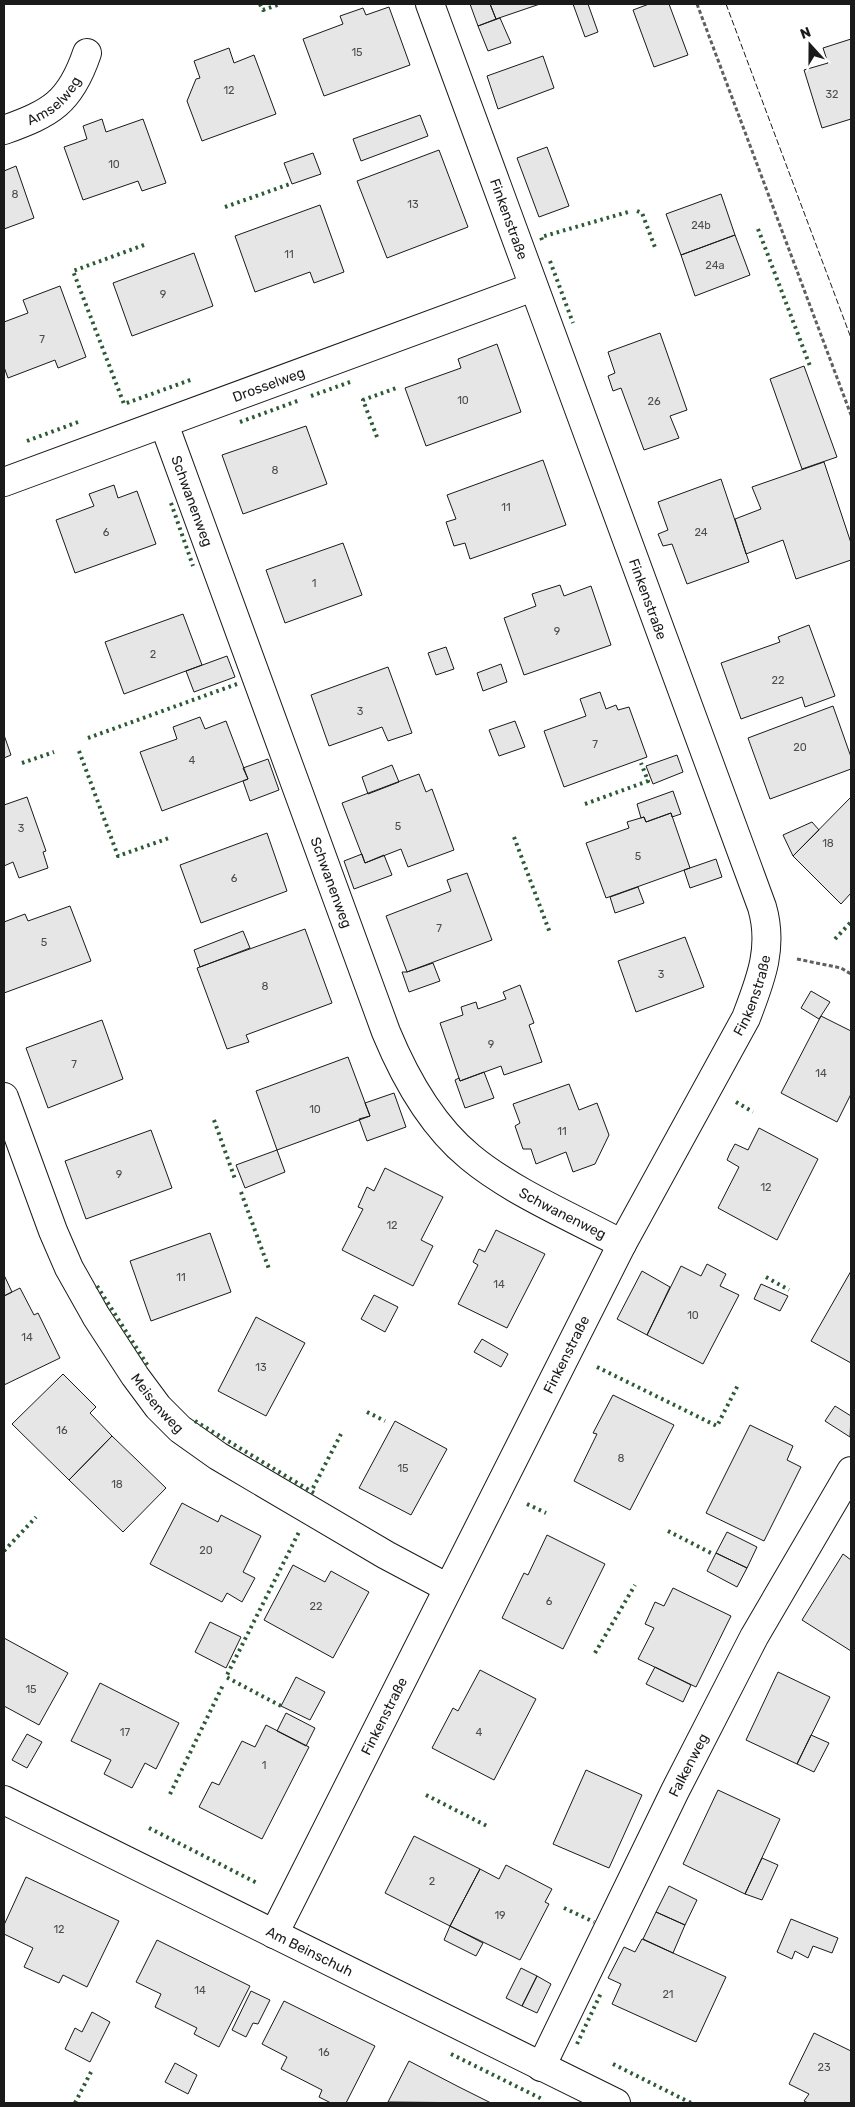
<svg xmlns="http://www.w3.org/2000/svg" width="855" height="2107" font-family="Rubik,sans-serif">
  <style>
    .building { fill: #e6e6e6; stroke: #1a1a1a }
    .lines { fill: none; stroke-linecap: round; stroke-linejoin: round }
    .minor-casing { stroke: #1a1a1a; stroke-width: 30 }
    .path { stroke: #5f5f5f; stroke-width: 3; stroke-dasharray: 4 2.5; stroke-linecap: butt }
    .minor { stroke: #fff; stroke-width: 28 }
    .hedge { stroke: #2b5a34; stroke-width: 4; stroke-dasharray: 2.5 4; stroke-linecap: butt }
    .fence { stroke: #1a1a1a; stroke-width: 1; stroke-dasharray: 6 2.5; stroke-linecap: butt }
    .labels { text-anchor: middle; stroke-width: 4; stroke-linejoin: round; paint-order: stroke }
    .number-label { font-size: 11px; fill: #4d4d4d }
    .street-label { font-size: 14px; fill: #1a1a1a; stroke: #fff }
  </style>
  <rect width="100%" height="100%" fill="#fff"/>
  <path class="building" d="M470 4H490L496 19 478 26Z
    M490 4H540L496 19Z
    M573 4H588L598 32 585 37Z
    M649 4H669L688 55 654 67 633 10Z
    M389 7 410 65 324 96 303 39 343 24 340 16 363 8 366 15Z
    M500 18 511 43 488 51 478 26Z
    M851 39V119L822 128 804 70 828 63 823 48Z
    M229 48 234 63 254 55 276 114 202 141 187 101 196 79 200 78 194 61Z
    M543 56 554 88 498 109 487 76Z
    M420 115 428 136 361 161 353 139Z
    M102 119 106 132 143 119 166 183 142 191 138 181 83 200 64 147 87 139 83 126Z
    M547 147 569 206 539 217 517 158Z
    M439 150 468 227 387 258 357 181Z
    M313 153 321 174 292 184 284 163Z
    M16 166 34 218 4 229V171Z
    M721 194 735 235 681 255 666 214Z
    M320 205 344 272 314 283 310 272 255 292 235 236Z
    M735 235 750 275 695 296 681 255Z
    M194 253 213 306 132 336 113 283Z
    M60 286 86 357 58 368 55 360 8 378 4 367V322L28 313 23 300Z
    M660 333 687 410 670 416 679 438 644 450 621 388 613 391 608 376 615 373 608 352Z
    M497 344 521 412 426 446 405 388 461 368 458 359Z
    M804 366 837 457 802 469 770 379Z
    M306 426 327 484 243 514 222 455Z
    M543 460 566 525 470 559 465 543 454 546 446 522 456 519 447 495Z
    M824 462 851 543V560L796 579 783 540 746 554 735 519 761 509 752 487Z
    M721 479 749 562 687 584 672 544 663 546 658 534 668 530 658 502Z
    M114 485 118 498 137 491 156 544 75 573 56 520 94 506 89 494Z
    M343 543 362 595 285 623 266 570Z
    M560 585 564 596 591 586 611 645 524 675 504 618 536 606 532 594Z
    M183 614 202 665 124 694 105 642Z
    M809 625 835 696 805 707 802 697 741 719 721 663 780 642 778 637Z
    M446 647 454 669 436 675 428 653Z
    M227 656 235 677 194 692 186 671Z
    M501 664 507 682 483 691 477 673Z
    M388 667 412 733 388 741 382 727 329 746 311 695Z
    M600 692 606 709 616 705 618 710 629 707 647 757 564 787 544 731 586 716 580 699Z
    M833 706 851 757V769L770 799 748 738Z
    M200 717 205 729 226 721 248 779 162 811 140 752 177 739 173 727Z
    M515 721 525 747 499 756 489 730Z
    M4 735 11 755 4 758Z
    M677 755 683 772 653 784 646 766Z
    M268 759 279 790 250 801 243 781 248 779 243 768Z
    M392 765 399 782 368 794 362 777Z
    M419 774 426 792 432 789 454 850 408 867 401 849 365 863 342 803Z
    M673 791 681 814 672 817 671 813 646 822 644 817 641 818 637 804Z
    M27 797 46 851 43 852 48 868 19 878 13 862 4 866V805Z
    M851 797V893L841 904 793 856Z
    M671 813 690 868 606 898 586 843 629 828 627 822 644 817 646 822Z
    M812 822 819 830 793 856 783 835Z
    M267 833 287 891 201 923 180 865Z
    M362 854 365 863 384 855 392 875 354 889 344 861Z
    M716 859 722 877 690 888 684 870Z
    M467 873 492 940 407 972 386 916 451 891 447 880Z
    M638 887 644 903 615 913 610 897Z
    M70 906 91 961 4 993V922L25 914 28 921Z
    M305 929 332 1003 246 1035 249 1042 227 1049 197 968Z
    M243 931 250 948 200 967 194 950Z
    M685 937 704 987 636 1012 618 961Z
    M433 963 440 981 409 992 402 972H407Z
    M520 985 534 1023 529 1025 542 1062 504 1075 501 1066 460 1081 440 1023 463 1015 461 1007 476 1002 478 1009 506 999 503 992Z
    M811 991 830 1002 819 1019 801 1008Z
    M821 1016 851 1031V1094L837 1122 781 1093Z
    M102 1020 123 1079 48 1108 26 1048Z
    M348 1057 370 1116 277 1150 256 1091Z
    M484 1072 494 1098 465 1108 455 1080 459 1078 460 1081Z
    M569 1084 579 1110 597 1103 609 1135 595 1164 573 1172 566 1152 536 1164 531 1149H523L515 1126 520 1123 513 1104Z
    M394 1093 406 1127 367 1141 359 1119 370 1116 365 1103Z
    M759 1128 818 1159 777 1240 718 1208 739 1167 727 1160 730 1153 735 1144 748 1150Z
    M151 1130 172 1188 86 1219 65 1161Z
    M277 1150 285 1172 245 1188 236 1165Z
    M385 1168 443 1197 421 1240 433 1246 413 1286 342 1250 363 1209 358 1207 367 1187 374 1191Z
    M496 1230 545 1254 507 1328 458 1304 478 1265 473 1262 479 1249 485 1252Z
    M210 1233 231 1292 151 1321 130 1261Z
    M707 1264 726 1274 720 1286 739 1295 703 1364 647 1335 681 1266 701 1276Z
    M642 1271 670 1287 647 1335 617 1319Z
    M851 1271V1363L811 1341Z
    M4 1275 12 1292 4 1296Z
    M761 1284 788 1296 780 1311 754 1299Z
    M20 1288 34 1315 38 1313 60 1358 4 1385V1296Z
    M374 1295 398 1307 385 1332 361 1319Z
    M256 1317 305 1343 266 1416 218 1391Z
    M482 1339 508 1354 501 1367 474 1352Z
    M63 1374 96 1407 90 1413 112 1436 69 1480 12 1424Z
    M613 1395 674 1425 630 1510 574 1481 597 1434 593 1433Z
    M835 1406 851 1416 850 1437 825 1421Z
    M395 1421 447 1449 411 1515 359 1488Z
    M750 1425 793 1446 787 1460 801 1467 764 1541 706 1513Z
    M112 1436 166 1488 123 1532 69 1480Z
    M182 1503 218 1522 221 1515 261 1536 243 1572 255 1578 242 1602 227 1593 222 1602 150 1564Z
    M727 1532 757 1547 747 1568 716 1553Z
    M547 1535 605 1564 563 1649 502 1618 524 1573 528 1575Z
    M716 1553 747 1568 737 1587 707 1571Z
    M843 1554 851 1560V1651L802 1620Z
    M293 1565 325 1582 331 1571 369 1592 333 1658 264 1620Z
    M673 1588 731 1616 696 1687 638 1659 654 1628 645 1624 655 1602 664 1606Z
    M210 1622 241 1637 226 1668 195 1652Z
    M4 1638 68 1673 39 1725 4 1706Z
    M655 1667 691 1685 683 1702 646 1684Z
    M480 1670 536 1699 494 1780 432 1748 453 1708 458 1711Z
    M778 1672 830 1697 797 1764 746 1740Z
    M296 1677 325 1692 310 1720 281 1706Z
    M100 1683 179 1723 156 1769 145 1763 132 1788 104 1774 111 1760 71 1741Z
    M286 1713 315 1728 306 1746 277 1731Z
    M266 1725 309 1747 262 1839 199 1807 212 1782 219 1785 242 1741 255 1747Z
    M27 1734 42 1742 27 1768 12 1760Z
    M811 1735 829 1743 814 1772 797 1764Z
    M586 1770 642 1795 609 1868 553 1844Z
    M718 1790 780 1819 745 1894 683 1864Z
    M414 1836 480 1869 450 1926 385 1893Z
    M762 1858 778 1865 762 1900 745 1894Z
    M506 1865 552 1889 545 1902 549 1904 520 1960 450 1926 480 1869 499 1879Z
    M26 1877 119 1921 87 1987 63 1975 59 1983 24 1967 33 1948 4 1934V1925Z
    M669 1886 697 1900 685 1925 656 1912Z
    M656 1912 685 1925 673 1953 643 1939Z
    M791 1919 838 1938 832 1953 813 1946 808 1958 795 1951 792 1959 777 1952Z
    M450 1926 483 1943 476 1956 444 1940Z
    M642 1939 726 1977 696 2042 612 2004 621 1984 608 1978 624 1947 635 1952Z
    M157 1940 250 1986 219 2047 194 2034 197 2028 155 2007 161 1994 136 1982Z
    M521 1968 537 1976 522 2006 506 1998Z
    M537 1976 551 1984 537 2013 522 2006Z
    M251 1991 270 2000 258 2024 253 2023 246 2037 232 2030Z
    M284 2001 375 2046 346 2103H331L319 2097 322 2090 281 2069 287 2057 262 2044Z
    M92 2012 110 2022 90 2062 65 2049 75 2028 82 2032Z
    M814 2033 851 2051V2103H808L804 2101 809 2094 789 2084Z
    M409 2061 459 2087 491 2103 388 2102Z
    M175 2063 197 2075 188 2094 165 2082Z"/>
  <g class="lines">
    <defs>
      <g id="minor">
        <path id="s1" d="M4 130C51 113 70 103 87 53"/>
        <path id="s2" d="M164 424 386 1032C405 1078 431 1125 470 1157 512 1192 574 1218 622 1244"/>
        <path id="s3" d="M4 482 533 287"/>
        <path id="s4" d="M4 1097 53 1231 69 1268 96 1316 135 1376 158 1407 180 1429 218 1456 386 1555 448 1588"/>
        <path id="s5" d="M4 1800 616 2103"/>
        <path id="s6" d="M274 1934 622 1244 746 1018C760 981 774 948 762 907L430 4"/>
        <path id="s7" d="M541 2067 675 1791 754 1637 851 1471"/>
      </g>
    </defs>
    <use href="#minor" class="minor-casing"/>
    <path class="path" d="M697 4 851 415
      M797 959 841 968 851 974"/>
    <use href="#minor" class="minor"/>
    <path class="hedge" d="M260 4 263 10 280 4
      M225 207 290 184
      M637 211 642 213 656 250
      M758 229 810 366
      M542 240 541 237 628 212
      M144 245 73 271 124 404 193 379
      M550 261 573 323
      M311 396 350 382
      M240 422 300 400
      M377 437 363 400 399 387
      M27 441 78 422
      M171 503 193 566
      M88 738 237 684
      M79 751 118 856 169 838
      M22 763 54 752
      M585 804 648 781 641 763
      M514 837 550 933
      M835 939 851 922
      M736 1102 753 1112
      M214 1120 235 1179
      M241 1192 269 1269
      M766 1277 789 1290
      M97 1286 148 1366
      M597 1367 717 1426 739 1383
      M367 1412 385 1421
      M195 1421 314 1493
      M313 1488 341 1434
      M527 1504 546 1513
      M668 1531 713 1554
      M4 1551 36 1517
      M595 1653 635 1585
      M281 1706 226 1677 300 1530
      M170 1794 224 1683
      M426 1795 487 1826
      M149 1828 259 1884
      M564 1908 594 1922
      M577 2044 601 1993
      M451 2054 542 2099
      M613 2064 691 2103
      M75 2103 91 2072"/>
    <path class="fence" d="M726 4 851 338"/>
  </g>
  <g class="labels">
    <g class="number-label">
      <text x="357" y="56">15</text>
      <text x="229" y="94">12</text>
      <text x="832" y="98">32</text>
      <text x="114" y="168">10</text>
      <text x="15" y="198">8</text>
      <text x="413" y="208">13</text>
      <text x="701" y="229">24b</text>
      <text x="289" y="258">11</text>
      <text x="715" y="269">24a</text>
      <text x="163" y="298">9</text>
      <text x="42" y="343">7</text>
      <text x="463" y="404">10</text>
      <text x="654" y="405">26</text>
      <text x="275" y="474">8</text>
      <text x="506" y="511">11</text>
      <text x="106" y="536">6</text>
      <text x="701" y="536">24</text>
      <text x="314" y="587">1</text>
      <text x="557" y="635">9</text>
      <text x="153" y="658">2</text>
      <text x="778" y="684">22</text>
      <text x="360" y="715">3</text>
      <text x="595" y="748">7</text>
      <text x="800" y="751">20</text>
      <text x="192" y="764">4</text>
      <text x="398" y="830">5</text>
      <text x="21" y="832">3</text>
      <text x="828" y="847">18</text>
      <text x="638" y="860">5</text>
      <text x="234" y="882">6</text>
      <text x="439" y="932">7</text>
      <text x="44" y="946">5</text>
      <text x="661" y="978">3</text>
      <text x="265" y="990">8</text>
      <text x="491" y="1048">9</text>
      <text x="74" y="1068">7</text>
      <text x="821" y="1077">14</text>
      <text x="315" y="1113">10</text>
      <text x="562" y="1135">11</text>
      <text x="119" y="1178">9</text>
      <text x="766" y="1191">12</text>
      <text x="392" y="1229">12</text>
      <text x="181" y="1281">11</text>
      <text x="499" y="1288">14</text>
      <text x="693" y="1319">10</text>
      <text x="27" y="1341">14</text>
      <text x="261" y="1371">13</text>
      <text x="62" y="1434">16</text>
      <text x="621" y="1462">8</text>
      <text x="403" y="1472">15</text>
      <text x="117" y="1488">18</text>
      <text x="206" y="1554">20</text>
      <text x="549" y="1605">6</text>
      <text x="316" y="1610">22</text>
      <text x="31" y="1693">15</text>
      <text x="125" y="1736">17</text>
      <text x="479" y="1736">4</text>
      <text x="264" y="1769">1</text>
      <text x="432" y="1885">2</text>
      <text x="500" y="1919">19</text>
      <text x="59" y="1933">12</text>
      <text x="200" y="1994">14</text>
      <text x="668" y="1998">21</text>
      <text x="324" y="2056">16</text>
      <text x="824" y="2071">23</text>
    </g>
    <g class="street-label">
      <text dy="5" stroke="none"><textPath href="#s1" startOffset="59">Amselweg</textPath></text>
      <text transform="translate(509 219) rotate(70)" y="5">Finkenstraße</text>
      <text dy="5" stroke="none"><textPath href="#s3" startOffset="282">Drosselweg</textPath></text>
      <text dy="5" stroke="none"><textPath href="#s2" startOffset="82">Schwanenweg</textPath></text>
      <text transform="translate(648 599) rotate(70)" y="5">Finkenstraße</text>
      <text dy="5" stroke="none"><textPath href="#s2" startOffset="488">Schwanenweg</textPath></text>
      <text dy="5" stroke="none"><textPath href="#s6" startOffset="1054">Finkenstraße</textPath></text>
      <text dy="5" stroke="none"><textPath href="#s2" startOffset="908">Schwanenweg</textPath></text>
      <text dy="5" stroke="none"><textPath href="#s6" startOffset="649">Finkenstraße</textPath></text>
      <text dy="5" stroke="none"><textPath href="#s4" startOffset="345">Meisenweg</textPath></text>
      <text dy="5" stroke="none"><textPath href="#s6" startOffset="244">Finkenstraße</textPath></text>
      <text dy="5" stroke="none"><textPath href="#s7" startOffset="336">Falkenweg</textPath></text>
      <text dy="5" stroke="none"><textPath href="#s5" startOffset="341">Am Beinschuh</textPath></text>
    </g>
  </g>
  <rect width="855" height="2107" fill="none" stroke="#1a1a1a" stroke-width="10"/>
  <g transform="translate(810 45) rotate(339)" stroke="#ffffff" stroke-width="4" paint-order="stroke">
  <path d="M0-4L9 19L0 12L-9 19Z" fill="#1a1a1a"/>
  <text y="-8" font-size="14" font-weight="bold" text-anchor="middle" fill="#1a1a1a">N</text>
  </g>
</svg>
